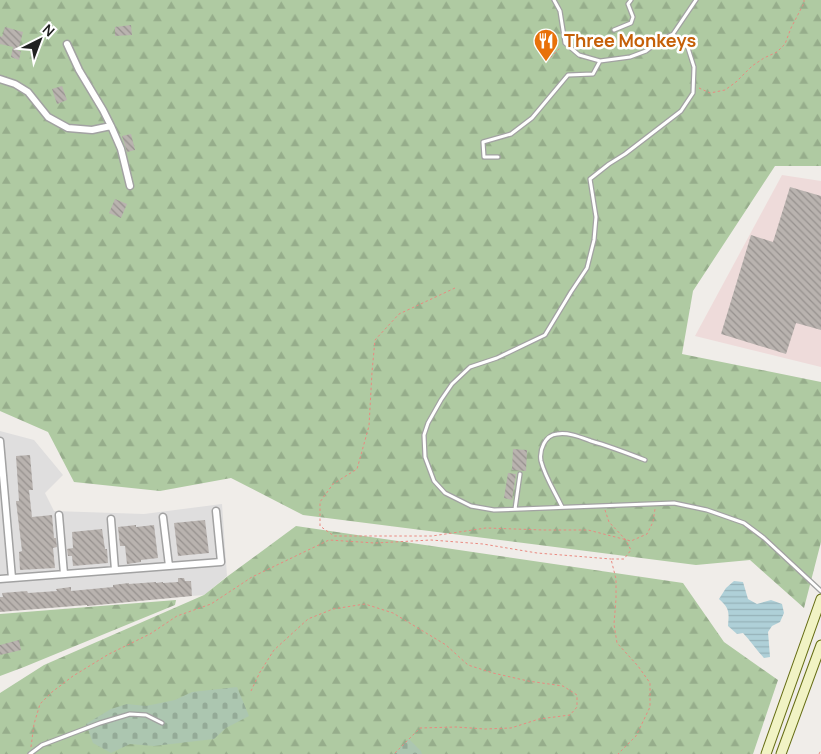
<svg xmlns="http://www.w3.org/2000/svg" width="821" height="754" font-family="Manrope,sans-serif">
  <style>
    .residential { fill: #dfdede }
    .commercial { fill: #eedbda }
    .forest { fill: url(#forest-firs) }
    .cemetery { fill: url(#cemetery-stones) }
    .water { fill: url(#water-rules) }
    .building { fill: url(#building-back-hatch) }
    .lines { fill: none; stroke-linecap: round; stroke-linejoin: round }
    .lane-casing { stroke: #a2a2a2; stroke-width: 5.5 }
    .street-casing { stroke: #a2a2a2; stroke-width: 9 }
    .secondary-casing { stroke: #656d13; stroke-width: 11 }
    .path { stroke: #ea8980; stroke-width: 1; stroke-dasharray: 2.5 2.5; stroke-linecap: butt }
    .lane { stroke: #fff; stroke-width: 3 }
    .street { stroke: #fff; stroke-width: 6 }
    .secondary { stroke: #f1f3c4; stroke-width: 9 }
    .labels { text-anchor: middle; stroke-width: 5; stroke-linejoin: round; paint-order: stroke }
    .food-label { font-size: 18px; font-weight: bold; fill: #c56008; stroke: #fff; text-anchor: start }
  </style>
  <defs>
    <pattern id="forest-firs" width="22" height="20" patternUnits="userSpaceOnUse" patternTransform="scale(1.25)"><rect width="22" height="20" fill="#afcaa2"/><path d="M5 1l3.5 6h-7zM16 11l3.5 6h-7z" fill="#96ad8b"/></pattern>
    <pattern id="cemetery-stones" width="16" height="16" patternUnits="userSpaceOnUse" patternTransform="scale(1.25)"><rect width="16" height="16" fill="#acc6b0"/><path d="M2 7V4a2 2 0 0 1 4 0v3zM10 15v-3a2 2 0 0 1 4 0v3z" fill="#94aa97"/></pattern>
    <pattern id="water-rules" width="6" height="5" patternUnits="userSpaceOnUse" patternTransform="scale(1.25)"><rect width="6" height="5" fill="#afd0d8"/><path d="M0 2.5h6" fill="none" stroke="#96b2b9"/></pattern>
    <pattern id="building-back-hatch" width="6" height="6" patternUnits="userSpaceOnUse" patternTransform="scale(1.25)"><rect width="6" height="6" fill="#b9b3af"/><path d="M-1 5l2 2M0 0l6 6M5-1l2 2" fill="none" stroke="#96918e"/></pattern>
  </defs>
  <rect width="100%" height="100%" fill="#f0ede9"/>
  <path class="residential" d="M0 431 34 440 63 475 45 493 54 511 144 514 222 504 227 576 204 595 0 611Z"/>
  <path class="commercial" d="M782 175 821 181V367L695 336Z"/>
  <path class="forest" d="M0 0H821V166H775L693 291 682 354 821 382V542L804 608 750 560 696 565 303 515 231 478 160 491 74 482 48 432 0 411Z
    M296 526 683 583 724 642 778 680 753 754H0V693L44 665 204 595 228 576Z
    M176 600 175 605 24 667 0 676V614Z"/>
  <path class="cemetery" d="M237 687 249 716 226 728 214 739 154 746 130 744 111 753 93 743 86 724 111 709 127 704 146 706 175 700 192 692Z
    M409 739 421 751 422 754H394Z"/>
  <path class="water" d="M734 581 743 582 748 599 757 604 771 600 782 604 784 613 780 622 772 626 768 632 770 657 764 658C756 650 751 641 743 633L737 634 728 626C729 612 730 609 719 599L726 588Z"/>
  <path class="building" d="M131 25 132 35 115 36V27Z
    M5 27 23 32 18 51H21L19 60 11 57 13 47 0 44V36L2 37Z
    M62 86 67 100 57 104 52 89Z
    M131 134 135 150 127 152 122 136Z
    M790 187 821 196V330L796 323 786 354 721 334 751 235 773 242Z
    M115 199 127 204 121 218 109 213Z
    M513 449 527 450 526 471 512 470Z
    M30 455 33 490H29L32 517 52 515 54 538H56L57 547 53 548 55 568 20 570 19 552 22 551 16 501H19L16 456Z
    M508 473 516 474 512 500 504 498Z
    M205 520 209 553 178 556 174 523Z
    M136 525V527L154 525 158 558 141 560V562L127 564 125 546H120L118 527Z
    M102 529 105 549H107L108 563 73 566 72 556H68L67 549 73 548 72 532Z
    M178 578H184L185 581H191L192 596 87 606V605L0 612V597H3L2 593 27 591 28 593 57 591 56 589 71 587V591L113 587V585L129 583V584L156 582V583L163 582V583L178 582Z
    M19 640 21 650 0 655V645Z"/>
  <g class="lines">
    <defs>
      <path id="lane" d="M554 0 560 11 565 43 579 55 600 61 630 57 646 51 660 40 673 34 688 48 694 67 693 93 681 111 625 154 609 164 590 179 596 217 594 240 587 268 571 292 545 335 497 358 470 367 452 384 441 400 428 423 424 435 425 457 434 481 445 493 471 506 494 510 674 503 707 510 744 523 764 538 821 591
        M614 30 631 23 633 17 628 4 631 0
        M673 34 696 0
        M498 157H484L483 142 511 134 532 118 568 75 593 74 600 61
        M562 507C555 492 545 477 541 461 539 450 545 435 557 434 568 432 580 437 591 441 609 446 627 453 645 460
        M515 509 520 474
        M30 754 42 745 100 723 130 714 146 715 162 723"/>
      <path id="street" d="M67 44 79 70 103 110 111 126 121 149 130 186
        M0 79 15 84 28 92 48 117 68 128 92 130 111 126
        M0 441 12 578
        M59 515 64 574
        M163 517 169 566
        M111 519 115 570
        M0 579 221 562 216 511"/>
      <path id="secondary" d="M766 754 821 599
        M781 754 821 645"/>
    </defs>
    <use href="#lane" class="lane-casing"/>
    <use href="#street" class="street-casing"/>
    <use href="#secondary" class="secondary-casing"/>
    <path class="path" d="M547 61 561 47
      M699 88 710 93 725 90 736 82 752 66 764 58 777 52 785 44 791 28 804 3V0
      M455 288 399 314 375 340 372 372 369 426 357 469 333 484 320 502V526L334 536H432L486 528 543 530H588L631 541 647 534 653 522 655 509
      M605 510 609 522 625 539 631 550 624 559H611L616 579V599L614 624 617 643 638 666 650 683V707L636 736 618 754
      M251 691 260 672 274 650 308 619 333 609 365 604 393 613 446 645 468 665 493 673 528 681 563 686 577 695V707L570 715 539 719 511 728 485 729 456 727 420 728 394 754
      M31 747 34 724 40 704 52 692 73 676 109 654 150 634 177 616 211 604 252 577 329 540 375 543 431 540 483 544 537 553 611 559
      M819 754 821 750"/>
    <use href="#lane" class="lane"/>
    <use href="#street" class="street"/>
    <use href="#secondary" class="secondary"/>
  </g>
  <defs>
    <symbol id="restaurant-pin" viewBox="-11 -11 22 30"><path d="M0 17L-7.5 6A9.5 9.5 0 1 1 7.5 6Z" fill="#e8710a" stroke="#fff"/><path d="M-5-6h1v4h1v-4h1v4h1v-4h1v5L-1.5 .5V6h-2V.5L-5-1ZM5-6V6H3V1.5H1.5Q1.5-4 5-6Z" fill="#fff"/></symbol>
  </defs>
  <g fill-rule="evenodd">
    <use href="#restaurant-pin" x="532" y="27" width="28" height="38"/>
  </g>
  <g class="labels">
    <g class="food-label">
      <text x="564" y="47">Three Monkeys</text>
    </g>
  </g>
  <g transform="translate(40 40) rotate(42)" stroke="#ffffff" stroke-width="4" paint-order="stroke">
  <path d="M0-4L9 19L0 12L-9 19Z" fill="#212121"/>
  <text y="-8" font-size="14" font-weight="bold" text-anchor="middle" fill="#212121">N</text>
  </g>
</svg>
